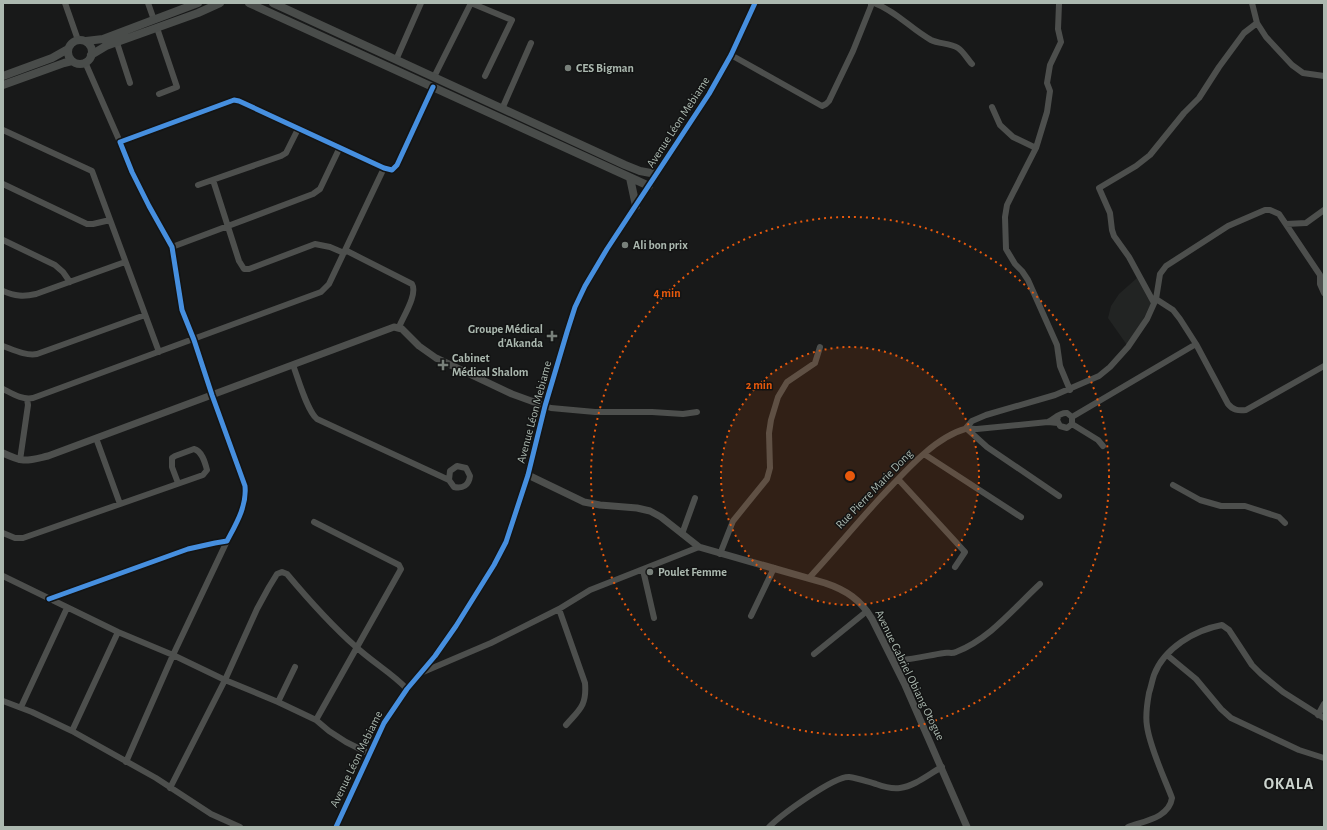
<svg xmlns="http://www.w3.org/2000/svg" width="1327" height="830" font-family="'Alegreya Sans',sans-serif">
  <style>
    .built { fill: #222423 }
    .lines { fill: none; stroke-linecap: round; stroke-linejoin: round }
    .minor { stroke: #4d4f4d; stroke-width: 6 }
    .tertiary { stroke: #4d4f4d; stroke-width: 7 }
    .secondary { stroke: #494c4a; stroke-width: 8 }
    .cycleway-casing { stroke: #131414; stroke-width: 8 }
    .cycleway { stroke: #468fdf; stroke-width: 5 }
    .ring { fill: none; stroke: #e8590c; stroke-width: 2; stroke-dasharray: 2 4 }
    .poi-dot { fill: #78807a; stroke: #131414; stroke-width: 1.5 }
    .labels { text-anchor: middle; stroke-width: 3; stroke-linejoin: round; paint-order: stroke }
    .poi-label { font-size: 12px; font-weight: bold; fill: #abb8af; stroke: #131414; text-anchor: start }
    .street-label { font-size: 12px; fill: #abb8af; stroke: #131414 }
    .district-label { font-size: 16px; font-weight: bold; letter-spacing: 1px; fill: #ccd4ce; stroke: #131414 }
    .centre { fill: #e8590c; stroke: #131414; stroke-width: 2 }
    .ring-label { font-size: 12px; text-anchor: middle; font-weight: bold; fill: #e8590c; stroke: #131414; stroke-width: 3; stroke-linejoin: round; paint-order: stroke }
  </style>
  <rect width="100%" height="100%" fill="#181919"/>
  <path class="built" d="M1137 278 1151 304 1141 323 1127 345 1108 318 1111 306 1119 294Z"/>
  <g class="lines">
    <path class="minor" d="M65 3 78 40
      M148 3 154 20
      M471 3 512 20 485 76
      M874 3C896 11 911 29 931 40 939 44 950 43 958 48 963 51 968 60 972 64
      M1252 3 1257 23 1266 37 1292 65 1303 73 1324 76
      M1059 4 1058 29 1061 42 1050 65 1047 83 1050 91 1047 112 1036 148 1013 193 1007 205 1005 217 1006 249 1015 264 1022 271 1028 280 1057 345 1060 366 1070 390
      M157 28 177 87 159 94
      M117 43 130 83
      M731 55 822 106 826 104 829 101 853 51 871 6V3
      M396 60 421 3
      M85 62 120 142
      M434 77 471 3
      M992 107 1000 125 1013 137 1036 148
      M502 109 531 43
      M3 130 92 171 159 352
      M213 180 239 261 244 269H249L315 244 330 247 344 253
      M3 184 87 224H93L110 220
      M198 185 281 156 286 153 298 129
      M1286 224 1306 223 1324 210
      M3 240 55 265 63 272 70 282
      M172 247 313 194 320 189 340 147
      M345 250 412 284C418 294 403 317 399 327
      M3 291C15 296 23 297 36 294L125 262
      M1156 299 1173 310 1180 319 1196 344 1228 404C1233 410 1238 411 1246 410L1324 366
      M1154 303 1129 257 1114 236 1112 230 1110 213 1099 188 1136 166 1150 155 1184 113 1199 98 1219 67 1244 33 1257 23
      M3 346C14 350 26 356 37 354L145 315
      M293 365C298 378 307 411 317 419L449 480 454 487C463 489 469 485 470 476L466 468 457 466 450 471 449 480
      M3 389C13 394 22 400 33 398L321 292 329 284 384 168
      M545 406 551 408 595 412H652L683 414 697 412
      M1072 417 1196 344
      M1048 422C1054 419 1060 412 1067 413L1072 417V424L1067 428 1060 426 1057 420 1058 417
      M1072 424 1098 440 1103 446
      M966 428 972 421 986 415 1055 395 1099 376 1110 367 1128 347 1147 319 1156 299 1160 274 1166 266 1228 226 1265 210H1270L1279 214 1320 275V284L1324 293
      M966 428 987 447 1059 496
      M96 438 120 504
      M924 454 1021 517
      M20 460 28 405 27 399
      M898 479 965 552 955 567
      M1173 485 1200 500 1221 506H1245L1279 517 1285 523
      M314 522 399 565 401 569 316 720
      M3 533 15 538H23L203 475 207 470C205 462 202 451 194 449L175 456 172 458V467L178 483
      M682 534 695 498
      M720 554 733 521 767 479 770 468 769 433 771 420 778 397 787 382 815 363 820 347
      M643 570 654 618
      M3 576 118 632 173 655 225 680 278 702 295 667
      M809 578C833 552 856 524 880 498 902 475 933 438 965 429 968 428 973 429 977 429L1048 422 1058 423
      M49 599 188 549 215 543 227 541C236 524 247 506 245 486L212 395 194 340 182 310 172 247 149 206 132 172 120 142 234 100 239 101 384 168 392 170 397 165 433 87
      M559 609 585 683C587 706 579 710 566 725
      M751 616 774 568
      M118 632 72 731 156 778 211 814 240 827
      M814 654 867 611
      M1167 655 1196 679 1221 709 1231 718 1299 750 1324 758
      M891 656 894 654 901 660C916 659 930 655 944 653 948 652 952 654 956 652 990 639 1014 608 1040 584
      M423 672 491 643 559 609 590 590 699 547
      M3 701 32 712 72 731
      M278 702 316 720 329 731 346 742 370 754
      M21 707 67 608
      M1318 715 1324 704
      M126 762 173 655 227 541
      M170 788 225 680 257 609 269 587 277 574 282 572 287 574C308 599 330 624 355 646 372 662 392 673 407 689
      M769 827C781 815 834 776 849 777 858 778 868 782 876 784 884 787 892 789 900 788 915 786 929 774 942 767
      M1128 827C1144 821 1169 818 1172 798 1164 777 1150 748 1147 726 1145 715 1147 704 1149 693 1151 687 1152 681 1154 675 1164 648 1195 630 1222 625L1229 630 1252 665 1261 674 1283 692 1324 718"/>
    <path class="tertiary" d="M3 453C24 463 26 461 48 456L394 327 402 329 419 346 436 358 512 394 545 406
      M528 475 584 502 600 505 637 508 650 511 661 517 699 547 825 583C846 590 861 600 872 619L905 685 967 827
      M336 827 384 723 407 689 435 656 456 626 494 565 506 542 528 475 545 406 567 332 575 307 585 286 607 249 709 94 731 55 755 3"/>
    <path class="secondary" d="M249 3 649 186
      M273 3 625 165 640 171 656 174
      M68 52a12 12 0 1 1 24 0a12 12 0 1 1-24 0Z
      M86 41 103 39 198 3
      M91 55 106 46 198 13 220 3
      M3 76 52 58 68 49
      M3 85 64 63 72 61
      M630 178 636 206"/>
    <defs>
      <path id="cycleway" d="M49 599 188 549 215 543 227 541C236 524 247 506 245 486L212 395 194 340 182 310 172 247 149 206 132 172 120 142 234 100 239 101 384 168 392 170 397 165 433 87
        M336 827 384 723 407 689 435 656 456 626 494 565 506 542 528 475 545 406 567 332 575 307 585 286 607 249 709 94 731 55 755 3"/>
    </defs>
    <use href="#cycleway" class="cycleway-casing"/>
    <use href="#cycleway" class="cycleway"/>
  </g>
  <circle cx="850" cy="476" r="129" fill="#e8590c" fill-opacity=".12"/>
  <g class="ring">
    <circle cx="850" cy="476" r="129"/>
    <circle cx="850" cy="476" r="259"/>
  </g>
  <g class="poi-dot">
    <circle cx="568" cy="68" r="4"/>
    <circle cx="625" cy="245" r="4"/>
    <path d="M550 330h4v4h4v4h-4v4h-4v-4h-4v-4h4z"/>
    <path d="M441 359h4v4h4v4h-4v4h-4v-4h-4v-4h4z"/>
    <circle cx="650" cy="572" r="4"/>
  </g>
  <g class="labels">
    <g class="poi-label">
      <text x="576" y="72">CES Bigman</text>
      <text x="633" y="249">Ali bon prix</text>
      <text x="543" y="333" text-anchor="end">Groupe Médical<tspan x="543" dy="14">d'Akanda</tspan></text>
      <text x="452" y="362">Cabinet<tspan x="452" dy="14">Médical Shalom</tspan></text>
      <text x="658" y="576">Poulet Femme</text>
    </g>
    <g class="street-label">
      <text transform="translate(678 122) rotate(-57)" y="4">Avenue Léon Mebiame</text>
      <text transform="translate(534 412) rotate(-75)" y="4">Avenue Léon Mebiame</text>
      <text transform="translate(874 489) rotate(-46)" y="4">Rue Pierre Marie Dong</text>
      <text transform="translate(910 675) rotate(64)" y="4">Avenue Gabriel Obiang Otogue</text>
      <text transform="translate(356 759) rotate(-64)" y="4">Avenue Léon Mebiame</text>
    </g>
    <g class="district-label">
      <text x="1289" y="789">OKALA</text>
    </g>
  </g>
  <circle cx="850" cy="476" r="6" class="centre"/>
  <g class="ring-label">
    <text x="667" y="297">4 min</text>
    <text x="759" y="389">2 min</text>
  </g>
  <rect width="1327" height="830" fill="none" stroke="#abb8af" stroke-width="8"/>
</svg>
